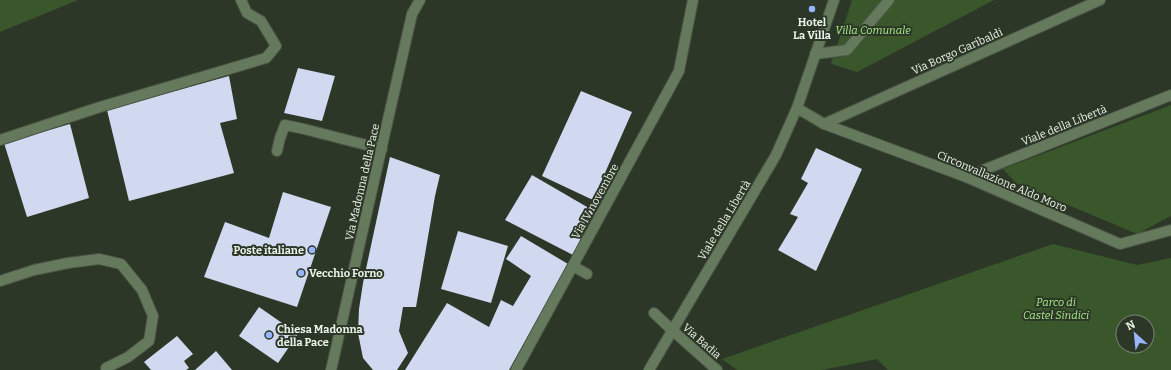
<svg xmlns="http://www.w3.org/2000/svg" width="1171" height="370" font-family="Bitter,serif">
<rect width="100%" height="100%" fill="#2c3727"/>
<!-- green -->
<g fill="#3a572c" fill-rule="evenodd">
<polygon points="0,0 78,0 0,32"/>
<polygon points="852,0 994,0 857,72 831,64"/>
<polygon points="1171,105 1171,216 1137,234 1016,183 1003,169"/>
<path d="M1053 244 1137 265 1171 258V370H888L877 359 822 370H737L722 359ZM1123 322H1147V346H1123Z"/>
</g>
<!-- building -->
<g fill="#d0d9ef">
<polygon points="298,68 335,76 322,121 284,113"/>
<polygon points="229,76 237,119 220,123 234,173 129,201 107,110"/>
<polygon points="581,91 632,112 593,200 542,176"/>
<polygon points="70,124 89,198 27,217 4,143"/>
<polygon points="816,148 862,169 816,271 778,250 798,217 790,214 808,183 801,179"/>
<polygon points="390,157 440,175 435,196 416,307 403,307 399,331 408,353 397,370 373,370 363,358 358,333 359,309 363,283"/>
<polygon points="532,175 594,211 573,255 505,220"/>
<polygon points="283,192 331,207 297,307 204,277 225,222 269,238"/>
<polygon points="458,231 508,246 491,303 441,289"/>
<polygon points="521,236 568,264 509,370 405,370 447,303 489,327 501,300 513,306 531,276 506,259"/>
<polygon points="259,307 298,334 278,363 239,336"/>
<polygon points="177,336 193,354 184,361 189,368 186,370 151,370 144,362"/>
<polygon points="216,351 232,370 195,370"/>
</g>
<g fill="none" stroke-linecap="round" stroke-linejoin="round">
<!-- lane casing -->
<g stroke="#4b5546" stroke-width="12">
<polyline id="lane" points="685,40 693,0"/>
</g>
<!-- street casing -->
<g stroke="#4b5546" stroke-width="12">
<g id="street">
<polyline points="815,54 847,50 889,0"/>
<polyline points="797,108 834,0"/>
<polyline points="824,124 1100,0"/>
<polyline points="0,140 100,107 266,58 276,46 261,21 247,13 241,0"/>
<polyline points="277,151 280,138 285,125 304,129 382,149"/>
<polyline points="966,177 1171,95"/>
<polyline points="573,266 587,274"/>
<polyline points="0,281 34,270 68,263 99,259 121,264 142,290 153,316 149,341 128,357 106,368"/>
<polyline points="654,313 672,330 717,370"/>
<polyline points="331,370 412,14 420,0"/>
<polyline points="516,370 679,71 685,40"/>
<polyline points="649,370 776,155 797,108 824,124 966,177 1120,244 1171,230"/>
</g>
</g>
<!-- lane -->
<use href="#lane" stroke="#657a5c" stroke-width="10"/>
<!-- street -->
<use href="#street" stroke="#657a5c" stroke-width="10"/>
</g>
<!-- markers -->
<g fill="#99b5fd" stroke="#2c3727" stroke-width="1.5">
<circle cx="812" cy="9" r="4"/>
<circle cx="312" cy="250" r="4"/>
<circle cx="301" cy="273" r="4"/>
<circle cx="269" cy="335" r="4"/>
</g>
<g text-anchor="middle" stroke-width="4" stroke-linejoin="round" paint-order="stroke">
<!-- poi labels -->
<g font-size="11" font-weight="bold" fill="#ebf2e8" stroke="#2c3727" text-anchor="start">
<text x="812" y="26" text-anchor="middle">Hotel<tspan x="812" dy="13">La Villa</tspan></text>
<text x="304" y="254" text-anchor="end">Poste italiane</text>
<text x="309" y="277">Vecchio Forno</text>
<text x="277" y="333">Chiesa Madonna<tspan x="277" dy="13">della Pace</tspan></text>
</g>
<!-- park labels -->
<g font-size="11" font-style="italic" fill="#a8eb89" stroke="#2c3727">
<text x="873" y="34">Villa Comunale</text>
<text x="1056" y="306">Parco di<tspan x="1056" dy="13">Castel Sindici</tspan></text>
</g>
<!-- street labels -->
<g font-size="11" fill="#ebf2e8" stroke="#2c3727">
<text transform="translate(957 51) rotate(-24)" y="4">Via Borgo Garibaldi</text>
<text transform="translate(1064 125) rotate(-22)" y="4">Viale della Libertà</text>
<text transform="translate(1002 181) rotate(23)" y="4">Circonvallazione Aldo Moro</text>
<text transform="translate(362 182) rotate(-77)" y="4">Via Madonna della Pace</text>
<text transform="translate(595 201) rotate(-61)" y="4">Via IV novembre</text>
<text transform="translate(724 220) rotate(-59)" y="4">Viale della Libertà</text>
<text transform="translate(702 341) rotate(41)" y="4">Via Badia</text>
</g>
</g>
<!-- north arrow -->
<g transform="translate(1135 334) rotate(333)"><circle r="19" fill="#2c3727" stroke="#788274"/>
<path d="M0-3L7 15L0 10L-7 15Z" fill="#99b5fd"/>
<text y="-6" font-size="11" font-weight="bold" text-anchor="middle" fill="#ebf2e8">N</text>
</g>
</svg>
